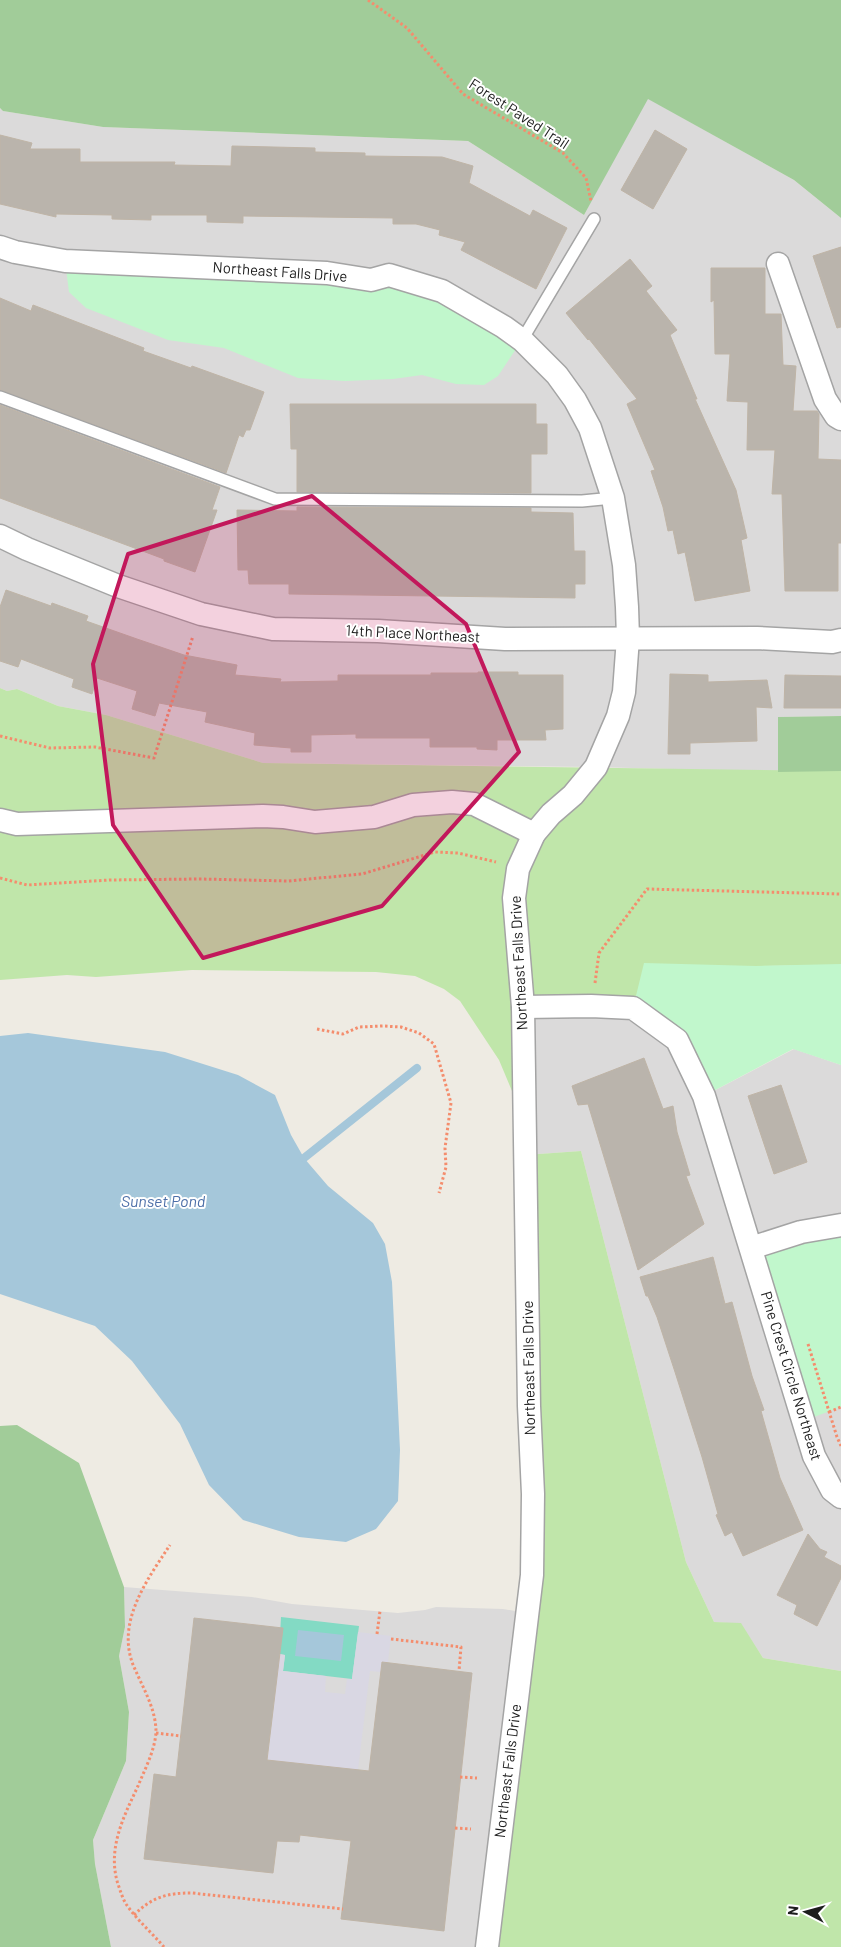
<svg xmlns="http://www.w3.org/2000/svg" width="841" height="1947" font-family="Barlow,sans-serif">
<rect width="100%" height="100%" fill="#eeebe3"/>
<!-- residential -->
<g fill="#dbdada">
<polygon points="647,98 794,180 841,218 841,716 778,717 778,772 596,767 263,763 106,715 58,706 17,689 7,691 0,688 0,108 3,111 103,127 468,141 584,215"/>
<polygon points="523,1007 633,1008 677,1040 704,1096 794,1049 841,1065 841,1671 763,1658 741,1624 714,1622 686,1562 581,1151 525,1155"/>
<polygon points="124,1587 252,1597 292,1604 398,1613 425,1610 436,1607 503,1609 527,1613 487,1947 111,1947 95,1864 93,1840 126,1761 129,1712 119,1656 125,1627"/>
</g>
<!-- grass -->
<g fill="#c0e6aa">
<polygon points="0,688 7,691 17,689 58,706 106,715 263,763 841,771 841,965 756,966 633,1008 523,1007 525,1122 499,1060 460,1001 444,989 415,976 376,972 192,970 96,977 67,975 0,980"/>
<polygon points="581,1151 686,1562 714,1622 741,1623 763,1658 841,1671 841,1947 487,1947 532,1575 525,1155"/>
</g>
<!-- forest -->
<g fill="#a1cc99">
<polygon points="0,0 841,0 841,218 794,180 648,99 584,215 468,141 103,127 3,111 0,108"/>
<polygon points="841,716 841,771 778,772 778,717"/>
<polygon points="17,1425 79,1463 124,1587 125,1627 119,1656 129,1712 126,1761 93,1840 95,1864 111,1947 0,1947 0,1426"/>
</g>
<!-- park -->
<g fill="#c1f7cc">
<polygon points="65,261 389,275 522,340 498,376 484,385 456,384 422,375 393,379 345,381 298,378 224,348 168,340 86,308 69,292"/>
<polygon points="644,963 756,966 841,964 841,1065 793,1049 704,1096 677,1040 633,1008"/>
<polygon points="841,1225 841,1407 803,1421 751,1248"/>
</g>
<!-- pitch -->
<polygon fill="#83dac4" points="281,1617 359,1626 352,1679 283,1671 285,1655 279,1654"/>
<!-- plaza -->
<polygon fill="#d9d7e3" points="358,1632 391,1636 388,1662 382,1662 381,1672 370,1671 357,1778 332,1767 296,1763 295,1770 267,1767 279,1654 285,1655 283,1671 326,1676 325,1692 345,1694 347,1679 352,1679"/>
<!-- water -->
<g fill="#a5c7da">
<polygon points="28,1033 165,1052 238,1075 275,1095 291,1135 304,1158 328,1186 373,1223 385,1244 392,1282 400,1450 398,1501 376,1529 346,1542 299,1537 243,1520 209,1485 180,1424 132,1361 95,1326 0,1294 0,1036"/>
<polygon points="298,1630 344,1635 341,1661 295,1656"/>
</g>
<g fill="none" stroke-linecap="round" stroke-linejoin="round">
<!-- stream -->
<polyline stroke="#a5c7da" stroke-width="8" points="304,1158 417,1068"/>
</g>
<!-- building -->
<g fill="#bab4ac" stroke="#bfb4a6">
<polygon points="655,130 687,149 653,209 621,190"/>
<polygon points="0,135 32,143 30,149 80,149 80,162 175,162 174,165 231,166 232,146 315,148 315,152 365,153 365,156 442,157 473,166 469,183 530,216 533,210 567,228 536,289 461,250 465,242 439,235 440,230 416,224 393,224 393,218 243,216 243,223 207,222 207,215 151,215 151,220 112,219 112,215 56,214 56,217 0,204"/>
<polygon points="841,247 841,327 837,328 813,256"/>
<polygon points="630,259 652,286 646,291 677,330 670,335 697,399 695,399 736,490 747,538 741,540 750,591 695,601 685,552 678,554 673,530 668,531 663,507 651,471 655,470 627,404 637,399 589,339 588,340 566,313"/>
<polygon points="711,268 765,268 765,314 781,314 783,365 796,366 793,411 817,411 819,414 818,459 841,460 841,543 838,543 838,591 785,591 782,494 772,494 775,450 747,450 748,402 727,401 730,354 715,354 714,300 711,302"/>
<polygon points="0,298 31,311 33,305 144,348 143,351 191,368 192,366 264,392 250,430 246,430 243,437 239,435 226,473 0,390"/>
<polygon points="290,404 536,404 536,424 547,424 547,454 531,454 531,493 297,492 297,449 291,449"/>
<polygon points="0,405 220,487 212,510 217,510 195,572 164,561 164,559 0,498"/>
<polygon points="297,507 531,508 531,512 573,513 574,551 585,551 585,584 575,584 575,598 289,594 289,584 249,584 248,570 238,570 237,510 297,511"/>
<polygon points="6,590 51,606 52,603 88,616 86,621 137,639 184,655 237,665 235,675 281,679 280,682 338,681 338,675 431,675 431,673 478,673 478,672 518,672 518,675 563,675 563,729 545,730 546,740 497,740 497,750 477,749 477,747 430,747 430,738 356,738 356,734 311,735 311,752 291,752 291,748 254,745 255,733 205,722 207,712 159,703 155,716 132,709 137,691 97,678 92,694 72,687 74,679 21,659 18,667 0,661 0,607"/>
<polygon points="670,674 708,675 708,682 767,680 772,708 756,707 757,741 690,743 690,754 668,754"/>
<polygon points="785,675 841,676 841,708 784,708"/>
<polygon points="644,1058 663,1109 673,1106 677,1132 690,1175 686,1176 704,1224 638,1270 588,1104 578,1105 572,1086"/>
<polygon points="781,1085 807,1162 774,1174 748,1096"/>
<polygon points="713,1257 725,1304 732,1302 752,1376 764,1410 761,1411 780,1478 803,1530 743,1556 732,1532 725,1536 716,1515 718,1514 702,1457 675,1372 657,1317 648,1296 646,1296 640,1277"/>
<polygon points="808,1534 820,1549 827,1552 824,1557 841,1566 841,1578 817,1626 794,1614 797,1605 777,1595"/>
<polygon points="194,1618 283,1628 267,1760 369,1771 382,1662 472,1673 444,1931 341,1919 351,1841 300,1835 299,1842 277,1841 273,1873 144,1859 154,1774 176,1777"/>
</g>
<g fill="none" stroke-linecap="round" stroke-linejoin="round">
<!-- service casing -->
<g stroke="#a4a4a4" stroke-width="14">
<g id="service">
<polyline points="522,340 594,219"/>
<polyline points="0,397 275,499 582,501 613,498"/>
</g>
</g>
<!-- minor casing -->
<g stroke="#a4a4a4" stroke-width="25">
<g id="minor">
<polyline points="0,247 15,252 65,261 327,273 371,280 389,275 442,291 504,327 522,340 557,375 575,400 590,428 613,498 624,565 627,607 628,638 624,692 618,716 596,767 573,795 551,814 534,834 518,869 514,898 523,1007 529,1406 533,1494 532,1575 487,1947"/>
<polyline points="778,264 825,399 836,416 841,419"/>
<polyline points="0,536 27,549 118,586 201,614 273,629 378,631 505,639 757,638 832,642 841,640"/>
<polyline points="0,820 17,824 263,816 283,817 315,822 374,817 413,805 452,802 474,804 534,834"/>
<polyline points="523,1007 591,1006 633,1008 677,1040 704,1096 814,1456 832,1490 841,1497"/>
<polyline points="751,1248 801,1232 841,1225"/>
</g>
</g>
<!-- path -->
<g stroke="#f48d6d" stroke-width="3" stroke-dasharray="2.5 2.5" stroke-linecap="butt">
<polyline points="368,0 407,28 463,94 563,153 586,178 591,201"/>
<polyline points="0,736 50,748 95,747 154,758 193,636"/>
<polyline points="0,878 27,885 110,880 200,879 288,881 362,874 435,852 458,853 496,862"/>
<polyline points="595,983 599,953 647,889 841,894"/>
<polyline points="317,1029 343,1034 359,1027 383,1026 401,1027 419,1033 434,1044 451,1103 445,1148 446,1167 439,1193"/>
<polyline points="808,1344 837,1437 841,1446"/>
<polyline points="829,1412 841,1407"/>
<polyline points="377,1634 380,1611"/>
<polyline points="391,1639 461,1647 459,1671"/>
<polyline points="156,1733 181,1736"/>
<polyline points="460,1777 477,1778"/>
<polyline points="455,1828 471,1829"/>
<path d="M134 1915C152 1897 167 1893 192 1893L343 1909"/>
<path d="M164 1947C152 1933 137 1920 126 1904 123 1899 121 1893 119 1887 106 1851 123 1818 138 1786 145 1769 155 1750 156 1732 156 1709 143 1688 134 1667 115 1623 147 1580 170 1545"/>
</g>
<!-- service -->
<use href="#service" stroke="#fff" stroke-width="11"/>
<!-- minor -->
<use href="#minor" stroke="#fff" stroke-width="22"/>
</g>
<!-- marked area -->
<path fill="#c2185b" fill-opacity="0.2" stroke="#c2185b" stroke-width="4" stroke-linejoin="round" d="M312 496 466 624 519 752 382 906 203 958 113 825 93 664 128 554Z"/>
<g text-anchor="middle" stroke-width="4" stroke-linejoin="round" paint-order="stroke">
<!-- street labels -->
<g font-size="15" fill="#1d1d1d" stroke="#fff">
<text transform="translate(519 114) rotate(33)" y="5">Forest Paved Trail</text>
<text transform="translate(280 272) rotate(4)" y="5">Northeast Falls Drive</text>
<text transform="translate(413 634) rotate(3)" y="5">14th Place Northeast</text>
<text transform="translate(519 963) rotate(-93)" y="5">Northeast Falls Drive</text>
<text transform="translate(529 1368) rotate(-91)" y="5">Northeast Falls Drive</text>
<text transform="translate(791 1376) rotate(73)" y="5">Pine Crest Circle Northeast</text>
<text transform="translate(508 1771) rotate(-83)" y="5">Northeast Falls Drive</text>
</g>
<!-- water labels -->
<g font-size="16" font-style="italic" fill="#4d6fa8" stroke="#fff">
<text x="163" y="1207">Sunset Pond</text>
</g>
</g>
<!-- north arrow -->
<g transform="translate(806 1912) rotate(276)" stroke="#ffffff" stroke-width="4" paint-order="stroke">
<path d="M0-4L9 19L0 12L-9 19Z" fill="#1d1d1d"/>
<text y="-8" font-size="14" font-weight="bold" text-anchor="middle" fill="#1d1d1d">N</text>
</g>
</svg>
